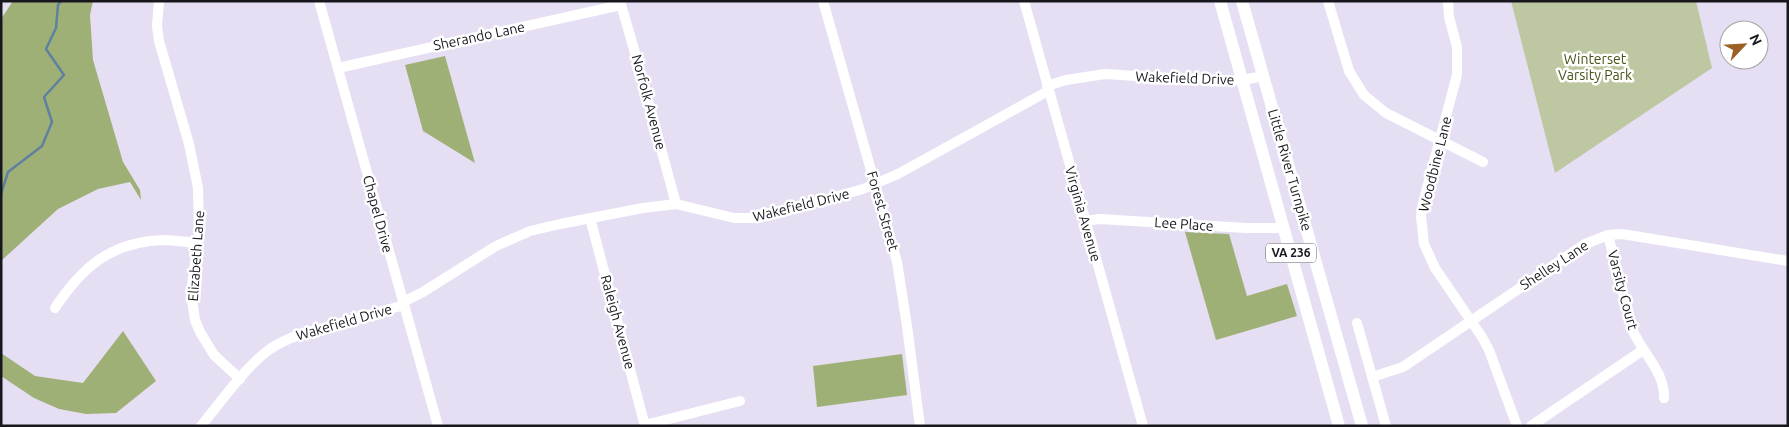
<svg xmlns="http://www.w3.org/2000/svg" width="1789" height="427" font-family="Ubuntu,sans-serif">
<rect width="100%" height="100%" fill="#e6dff4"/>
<!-- green -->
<polygon fill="#bdc8a2" points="1511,1 1696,1 1712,68 1555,173"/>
<!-- forest -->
<g fill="#9fb076">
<polygon points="13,1 93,1 90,15 93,60 123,162 140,190 141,200 130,182 98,189 58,209 1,261 1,19"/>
<polygon points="445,56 475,163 423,131 405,65"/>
<polygon points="1185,232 1229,234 1247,296 1287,284 1297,316 1216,340"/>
<polygon points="123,331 156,381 116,413 86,414 59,409 34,398 1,376 1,353 35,376 83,383"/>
<polygon points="902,354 907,395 817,407 813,366"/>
</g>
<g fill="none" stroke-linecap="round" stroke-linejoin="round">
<!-- stream -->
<polyline stroke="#6080a0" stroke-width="2.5" points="1,194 8,172 42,146 52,122 44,97 64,75 46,49 56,28 58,5 61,1"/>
<!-- minor -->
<g stroke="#fff" stroke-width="10">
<polyline points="159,1 157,26 159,41 189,144 198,188 199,234 191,293 195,320 200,332 214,355 240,379"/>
<polyline points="319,1 438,426"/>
<polyline points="620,1 636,56 676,204"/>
<polyline points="823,1 897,262 907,326 920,426"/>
<polyline points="1024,1 1143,426"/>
<polyline points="1328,1 1349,71 1364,95 1386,113 1483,162"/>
<polyline points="1448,1 1449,17 1457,47 1457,75 1423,203 1421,216 1424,244 1435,268 1482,337 1489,350 1517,426"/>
<polyline points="338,68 621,5"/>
<polyline points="1047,86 1066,80 1105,74 1215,81 1243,80 1263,76"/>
<polyline points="590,218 645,426"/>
<polyline points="1085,221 1100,219 1246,228 1283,228"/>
<path d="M1608 235 1633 331C1643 354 1665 372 1664 398"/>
<polyline points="403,302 423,292 496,246 530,231 560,224 643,208 676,204 734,218 759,218 863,189 898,174 1048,91"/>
<path d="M55 308C82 267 111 242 163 240 174 240 186 242 198 243"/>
<polyline points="1357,323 1386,426"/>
<polyline points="1372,377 1403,367 1585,244 1608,235 1622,234 1788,261"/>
<polyline points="645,425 740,401"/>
<path d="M201 426C221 402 245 367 270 349 279 343 288 339 298 335L404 305"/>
<polyline points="1531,426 1643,350"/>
</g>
<!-- major -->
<g stroke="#fff" stroke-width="12">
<polyline points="1220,1 1339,426"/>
<polyline points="1242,1 1362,426"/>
</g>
</g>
<g text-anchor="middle" stroke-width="5" stroke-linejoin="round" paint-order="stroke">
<!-- shield labels -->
<rect fill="#fff" stroke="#5e5d62" stroke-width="1" x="1266" y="243.5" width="50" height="19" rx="4"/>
<g font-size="12" font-weight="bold" fill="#19171e">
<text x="1291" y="257">VA 236</text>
</g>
<!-- street labels -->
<g font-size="14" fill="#19171e" stroke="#fff">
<text transform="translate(479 36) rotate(-12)" y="5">Sherando Lane</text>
<text transform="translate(1185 78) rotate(2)" y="5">Wakefield Drive</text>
<text transform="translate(649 102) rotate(75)" y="5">Norfolk Avenue</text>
<text transform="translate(1435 164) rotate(-76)" y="5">Woodbine Lane</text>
<text transform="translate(1290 170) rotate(74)" y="5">Little River Turnpike</text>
<text transform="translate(801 205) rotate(-14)" y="5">Wakefield Drive</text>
<text transform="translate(883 211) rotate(74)" y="5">Forest Street</text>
<text transform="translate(378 214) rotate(75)" y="5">Chapel Drive</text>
<text transform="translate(1083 214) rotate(74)" y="5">Virginia Avenue</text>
<text transform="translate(1184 224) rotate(4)" y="5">Lee Place</text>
<text transform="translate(196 256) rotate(-86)" y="5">Elizabeth Lane</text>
<text transform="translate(1554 265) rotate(-33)" y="5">Shelley Lane</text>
<text transform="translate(1623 290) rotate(75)" y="5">Varsity Court</text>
<text transform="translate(344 322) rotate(-16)" y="5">Wakefield Drive</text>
<text transform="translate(618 322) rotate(75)" y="5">Raleigh Avenue</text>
</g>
<!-- park labels -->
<g font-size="14" fill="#465415" stroke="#fff">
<text x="1595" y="64">Winterset<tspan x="1595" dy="16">Varsity Park</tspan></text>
</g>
</g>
<!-- border -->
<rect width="1789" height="427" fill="none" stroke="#19171e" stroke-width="5"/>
<!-- north arrow -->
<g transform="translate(1744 45) rotate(65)"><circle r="24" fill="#ffffff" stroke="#a3a2a5"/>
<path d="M0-4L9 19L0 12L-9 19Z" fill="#9d6024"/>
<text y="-8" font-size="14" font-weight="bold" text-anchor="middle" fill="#19171e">N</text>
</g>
</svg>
